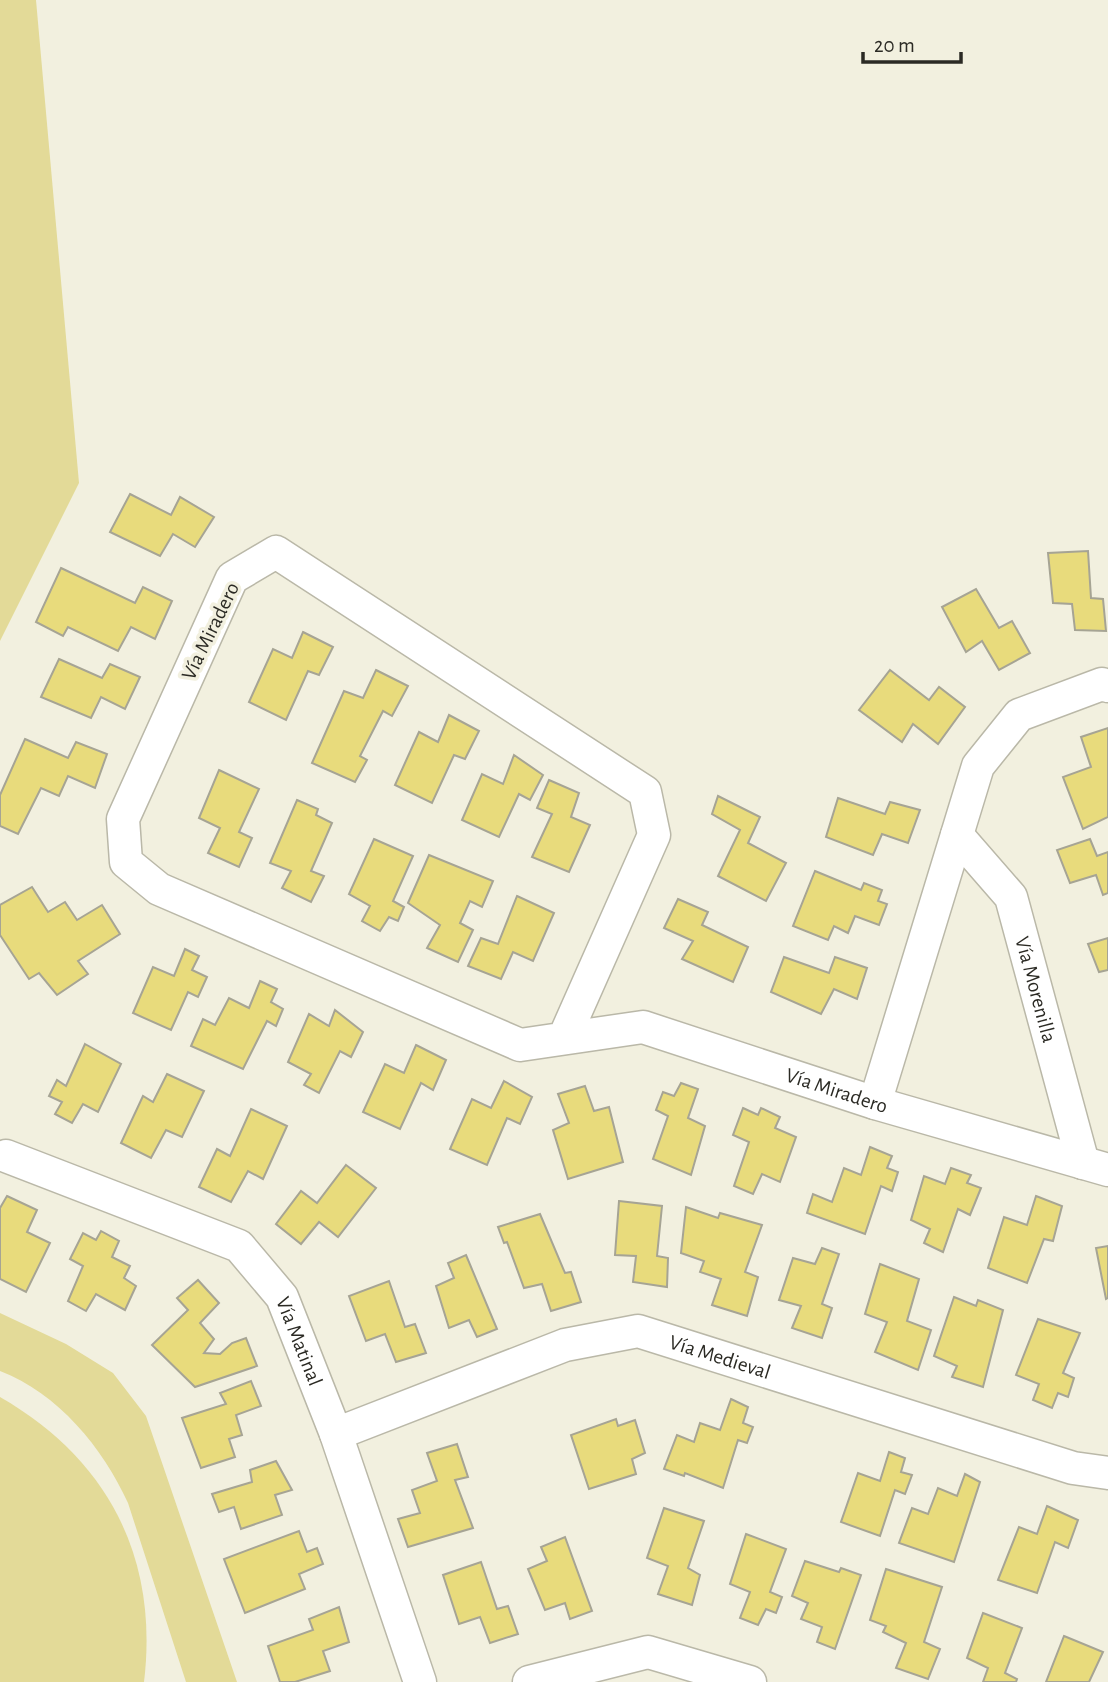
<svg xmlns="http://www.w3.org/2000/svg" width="1108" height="1682" font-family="'Alegreya Sans',sans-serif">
<rect width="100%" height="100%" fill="#f2f0df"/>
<!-- green -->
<g fill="#e3da98">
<polygon points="0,0 36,0 79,483 0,641"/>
<path d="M0 1313 66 1344 113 1373 146 1416 237 1682H186L128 1503C103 1448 58 1393 0 1371Z"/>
<path d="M0 1397C108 1459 159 1558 144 1682H0Z"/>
</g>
<!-- building -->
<g fill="#e8db7c" stroke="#a6a494" stroke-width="2">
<polygon points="130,494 171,515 180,497 214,517 195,547 173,534 160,556 110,532"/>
<polygon points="1088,551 1091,598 1103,599 1106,631 1075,630 1072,604 1053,603 1048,553"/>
<polygon points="61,568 135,603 143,587 172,601 155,639 131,627 118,651 68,627 63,636 36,622"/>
<polygon points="976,589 999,628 1012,621 1030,653 999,670 982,641 966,652 942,607"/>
<polygon points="303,632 333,647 319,675 308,671 286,720 249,702 273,649 292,658"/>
<polygon points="59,659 102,678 110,664 140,677 125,709 101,697 91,718 41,697"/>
<polygon points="376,670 408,686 392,716 383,711 360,756 367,760 355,782 312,763 344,691 363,698"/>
<polygon points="890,670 929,700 939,687 965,707 938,744 913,724 902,742 859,710"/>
<polygon points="449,715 479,731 465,759 454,755 432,803 395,785 419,732 438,742"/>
<polygon points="1108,728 1108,817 1083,829 1063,777 1091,767 1081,737"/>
<polygon points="25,739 68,758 76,742 107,754 95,788 68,776 59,796 41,788 18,834 0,826 0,795"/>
<polygon points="514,755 543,775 530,800 519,794 499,837 462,820 482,774 503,784"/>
<polygon points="219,770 259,789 239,832 252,838 239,867 208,853 220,828 199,818"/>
<polygon points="549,780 579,793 571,817 590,825 569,872 532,857 552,814 537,808"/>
<polygon points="718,796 760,817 748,843 786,863 766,901 718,876 740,830 712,814"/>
<polygon points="838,798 885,814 890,802 920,810 908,843 882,834 873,855 826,837"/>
<polygon points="297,800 318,809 316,815 332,823 311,871 324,876 311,902 282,888 291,871 270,863"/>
<polygon points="374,839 413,856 393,901 404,907 398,921 389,917 380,931 362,921 370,906 349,894"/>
<polygon points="1090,839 1097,856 1108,852 1108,893 1103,895 1096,875 1070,883 1057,850"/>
<polygon points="429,855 493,881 482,907 470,901 460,923 473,930 458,962 427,948 440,925 408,903"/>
<polygon points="815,871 861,890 864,883 882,890 878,901 887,904 879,925 855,916 848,933 834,926 828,940 793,926"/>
<polygon points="32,887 48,912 65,902 77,920 102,905 120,934 78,961 88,974 57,995 39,973 29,979 0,935 0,905"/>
<polygon points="517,896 554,913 533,961 513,952 501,979 468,966 481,938 498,944"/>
<polygon points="678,899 708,912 702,925 748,947 733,982 682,959 693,941 664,928"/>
<polygon points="1108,938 1108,970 1099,972 1088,944"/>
<polygon points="185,949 199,956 192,970 207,977 198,997 188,992 171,1030 133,1013 153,967 174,976"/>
<polygon points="784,957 829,973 835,957 867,968 857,999 834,989 821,1014 771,992"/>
<polygon points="260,981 277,989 271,1002 283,1009 276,1026 267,1021 243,1069 191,1046 203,1019 215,1025 229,998 249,1008"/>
<polygon points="335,1010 363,1032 351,1057 340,1051 319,1093 304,1085 311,1074 288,1062 309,1014 329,1026"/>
<polygon points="85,1044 121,1064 98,1112 83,1104 72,1123 55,1114 62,1102 49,1096 57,1080 66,1086"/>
<polygon points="416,1045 446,1060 433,1090 421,1083 400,1129 363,1112 385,1064 404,1073"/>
<polygon points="167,1074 204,1091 182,1137 166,1130 151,1158 121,1143 143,1096 153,1102"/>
<polygon points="504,1081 532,1097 520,1124 507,1118 487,1165 450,1149 472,1099 491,1108"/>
<polygon points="681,1083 698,1089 688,1118 705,1126 691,1175 653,1159 668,1116 656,1110 663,1092 674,1096"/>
<polygon points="585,1086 594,1111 609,1107 623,1162 568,1179 553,1130 569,1123 558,1094"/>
<polygon points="743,1108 758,1115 761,1108 780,1117 775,1128 796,1137 780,1182 762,1174 753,1194 734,1186 749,1142 733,1135"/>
<polygon points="251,1109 287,1126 263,1179 248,1171 231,1202 199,1187 217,1149 230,1156"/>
<polygon points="870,1147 892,1156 887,1168 898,1172 892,1191 881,1186 865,1234 807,1213 813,1194 832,1202 844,1168 861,1175"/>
<polygon points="346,1165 376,1188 338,1237 319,1222 301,1244 276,1224 301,1191 317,1203"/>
<polygon points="951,1168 971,1175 967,1183 981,1188 970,1215 958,1209 943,1252 924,1243 930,1229 911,1220 924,1176 945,1184"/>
<polygon points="7,1196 37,1210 27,1232 50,1243 26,1292 0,1279 0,1208"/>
<polygon points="1036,1196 1062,1206 1053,1241 1044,1239 1027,1283 988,1268 1004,1217 1027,1225"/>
<polygon points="619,1201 662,1206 657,1256 668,1258 667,1287 633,1282 636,1256 615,1255"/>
<polygon points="686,1207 718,1218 720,1213 762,1225 745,1272 758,1277 747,1316 712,1305 721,1279 700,1272 704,1261 681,1253"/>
<polygon points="540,1214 565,1273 571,1272 581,1302 551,1311 542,1284 524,1288 507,1242 504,1243 498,1227"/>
<polygon points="101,1231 119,1241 112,1257 130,1266 124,1278 136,1286 125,1310 96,1294 86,1311 68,1301 83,1266 70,1259 83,1233 96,1240"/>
<polygon points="1108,1246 1108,1298 1106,1299 1096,1248"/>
<polygon points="822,1248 839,1254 822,1304 832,1308 822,1338 792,1328 801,1306 779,1300 793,1258 815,1264"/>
<polygon points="466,1255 497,1329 477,1337 469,1320 449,1328 436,1286 454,1278 448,1263"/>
<polygon points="880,1264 919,1279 907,1321 931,1330 918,1370 875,1352 887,1322 865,1314"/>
<polygon points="198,1280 219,1303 200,1323 214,1339 204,1353 220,1354 232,1343 246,1338 257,1366 195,1387 152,1345 188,1310 177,1298"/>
<polygon points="389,1281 405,1327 415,1324 426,1353 396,1362 385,1334 366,1341 349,1296"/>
<polygon points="954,1297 976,1306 978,1300 1003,1310 983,1387 952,1377 957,1366 934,1356"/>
<polygon points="1038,1319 1080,1333 1063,1373 1074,1378 1068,1397 1058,1393 1052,1408 1033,1400 1039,1384 1016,1375"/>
<polygon points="251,1381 261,1406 236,1415 242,1435 229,1439 235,1457 201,1468 182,1418 226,1404 220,1393"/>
<polygon points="731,1399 748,1407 743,1423 753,1427 747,1443 738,1440 723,1488 685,1473 684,1476 664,1469 677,1435 694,1442 700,1423 720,1430"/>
<polygon points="616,1419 618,1426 635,1420 645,1453 632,1459 636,1474 589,1489 571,1435"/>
<polygon points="457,1444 468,1477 455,1480 473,1528 408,1547 398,1519 420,1513 412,1490 437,1481 427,1453"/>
<polygon points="889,1452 905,1458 901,1472 912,1475 905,1494 895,1490 880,1536 841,1522 858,1473 880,1481"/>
<polygon points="276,1461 292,1490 275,1495 282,1515 241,1529 234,1507 219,1512 212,1494 252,1482 250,1470"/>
<polygon points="965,1474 980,1482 954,1562 899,1543 912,1508 928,1514 938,1488 957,1496"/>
<polygon points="1047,1506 1078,1520 1068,1548 1055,1542 1037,1593 998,1580 1019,1527 1037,1534"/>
<polygon points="664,1508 704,1521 688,1568 700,1575 692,1605 658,1594 668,1566 647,1558"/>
<polygon points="299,1531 307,1552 317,1548 323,1564 299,1574 305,1589 245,1613 224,1559"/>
<polygon points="746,1534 786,1549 770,1592 782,1597 776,1613 766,1609 758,1625 740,1618 750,1592 730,1584"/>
<polygon points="565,1537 592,1611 570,1619 565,1603 545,1610 528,1569 547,1561 541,1547"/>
<polygon points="805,1561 839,1572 841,1568 861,1575 835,1649 817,1642 822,1627 801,1619 808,1603 792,1596"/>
<polygon points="481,1562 497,1609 508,1606 518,1634 490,1643 480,1617 459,1624 443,1575"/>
<polygon points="886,1569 942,1587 924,1642 940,1649 928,1679 896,1668 906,1643 883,1632 886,1626 870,1620"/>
<polygon points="339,1607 349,1642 323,1651 330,1671 295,1682 280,1682 268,1646 313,1630 309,1619"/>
<polygon points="983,1613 1022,1628 1005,1673 1017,1679 1016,1682 983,1682 988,1668 967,1658"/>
<polygon points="1064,1636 1103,1652 1089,1682 1046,1682"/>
</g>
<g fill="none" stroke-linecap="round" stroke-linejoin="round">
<!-- minor casing -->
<g stroke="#bab8a8" stroke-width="35">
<g id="minor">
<path id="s1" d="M957 835 1011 897 1083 1163"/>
<path id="s2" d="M564 1038 654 835 645 792 276 552 232 578 123 819 126 862 159 889 520 1045 643 1027 875 1103 1108 1170"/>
<polyline points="875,1103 978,766 1019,715 1102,684 1108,686"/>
<path id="s3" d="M6 1156 239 1246 282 1297 336 1434 420 1682"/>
<path id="s4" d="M336 1434 565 1345 638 1331 1073 1468 1108 1473"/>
<polyline points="529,1682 648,1652 750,1682"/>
</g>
</g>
<!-- minor -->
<use href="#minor" stroke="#fff" stroke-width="32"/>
</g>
<g text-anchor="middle" stroke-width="7" stroke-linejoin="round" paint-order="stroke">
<!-- street labels -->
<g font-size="21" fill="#2b2a24" stroke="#f2f0df">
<text transform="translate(210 631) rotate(-64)" y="7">Vía Miradero</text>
<text dy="7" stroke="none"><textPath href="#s1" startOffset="178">Vía Morenilla</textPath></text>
<text dy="7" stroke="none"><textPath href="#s2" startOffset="1829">Vía Miradero</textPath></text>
<text dy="7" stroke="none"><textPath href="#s3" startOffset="364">Vía Matinal</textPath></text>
<text dy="7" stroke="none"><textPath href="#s4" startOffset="406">Vía Medieval</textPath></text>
</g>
</g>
<!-- scale -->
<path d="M863 52v10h98v-10" fill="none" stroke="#2b2a24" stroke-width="3.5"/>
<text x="874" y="52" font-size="21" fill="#2b2a24" stroke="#f2f0df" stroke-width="5" paint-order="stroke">20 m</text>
</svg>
